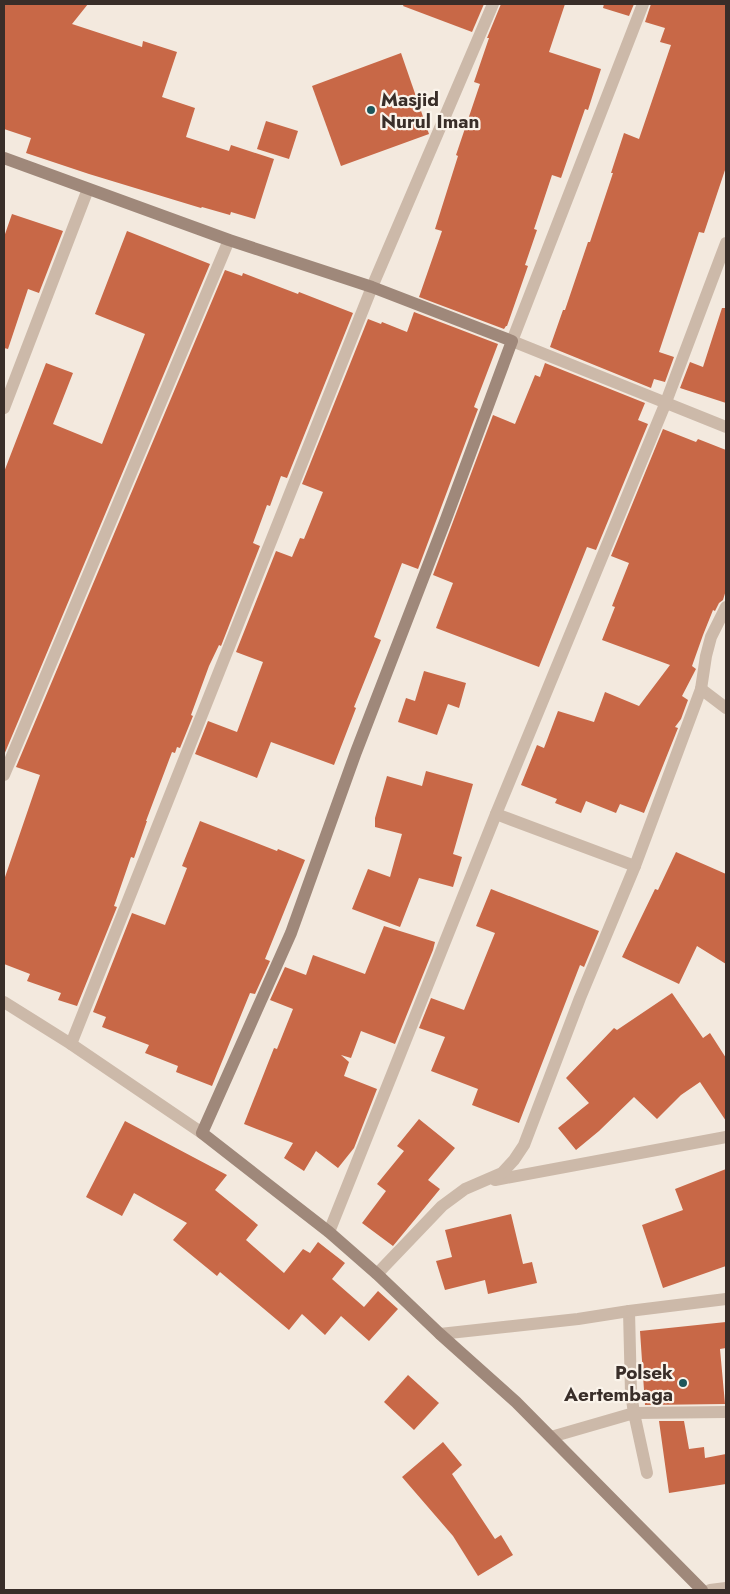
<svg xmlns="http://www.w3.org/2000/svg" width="730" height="1594" font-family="Jost,sans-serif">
<rect width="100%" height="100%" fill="#f3e9de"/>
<!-- building -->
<g fill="#c86847">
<polygon points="4,4 88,4 72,24 142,47 143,41 177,52 162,97 195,108 186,137 229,151 231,145 274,159 255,219 231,212 230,215 202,207 201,208 89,174 26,153 31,138 4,129"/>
<polygon points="404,4 484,4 472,32 403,6"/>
<polygon points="501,4 565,4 549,52 601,69 588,110 585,109 561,178 552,175 534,229 537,230 525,265 528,266 507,326 506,326 504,329 419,297 442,231 435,229 458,156 456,155 480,84 474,82 489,38 487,38"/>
<polygon points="604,4 634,4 629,16 603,8"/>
<polygon points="651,4 726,4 726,167 704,233 699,232 659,352 674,357 665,382 654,379 651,388 550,347 563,310 565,310 588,242 590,242 613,173 611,173 624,133 639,139 671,45 660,42 665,28 645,22"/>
<polygon points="401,53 429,134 341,166 312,86"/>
<polygon points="266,121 298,131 289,159 257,149"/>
<polygon points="12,214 63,231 39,293 28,289 8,349 4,348 4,237"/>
<polygon points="127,231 210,264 4,755 4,472 46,363 73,373 53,424 102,444 145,334 95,314"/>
<polygon points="225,270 242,276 243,273 298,294 299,292 353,313 287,478 281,476 270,506 267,505 253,543 260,546 221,646 219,645 209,666 191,715 193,716 180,748 177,747 175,753 172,752 146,821 147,821 134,858 131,857 114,906 117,907 77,1006 58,1000 61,993 27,981 30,974 4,964 4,880 40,775 16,767"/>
<polygon points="722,308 726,308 726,403 680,388 690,362 703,367"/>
<polygon points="414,312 498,344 474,407 478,409 418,569 402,563 374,637 381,640 354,707 356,708 334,765 271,742 257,778 195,754 208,721 237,732 263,662 236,652 276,551 292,557 300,538 304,539 323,492 302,484 368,319 381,324 382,322 407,332"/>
<polygon points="545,363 645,403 638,420 648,424 596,550 587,547 539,667 436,628 453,583 433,575 493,415 515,424 535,375 540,377"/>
<polygon points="663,429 696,442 698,439 726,450 726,590 723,600 719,603 715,611 713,610 703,635 692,666 696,669 682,696 688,700 681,719 675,727 678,728 644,813 620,804 616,813 586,801 581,813 555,803 557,799 521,785 537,745 544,748 558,711 594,722 605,692 639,706 670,665 602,640 615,607 612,606 629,563 611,556"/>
<polygon points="424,671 466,683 459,708 448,704 437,735 398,722 406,698 415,701"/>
<polygon points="426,771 473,784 453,854 462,857 453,887 419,878 400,927 352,909 368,869 390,877 402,834 375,827 375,818 387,776 422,786"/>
<polygon points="200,821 277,851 278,849 305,860 265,959 270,961 255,994 250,993 212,1086 176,1072 178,1066 145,1053 149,1045 102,1027 106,1017 93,1012 132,913 165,925 187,868 182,866"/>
<polygon points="676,852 726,874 726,964 697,946 679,984 622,957 655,889 658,890"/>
<polygon points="491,889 599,931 584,967 580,965 519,1123 472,1105 478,1089 431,1071 445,1037 419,1028 431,998 464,1010 495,933 476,926"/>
<polygon points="384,926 435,942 433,950 395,1044 361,1031 351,1058 341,1055 349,1062 344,1076 377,1089 354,1148 338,1168 316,1151 304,1171 284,1158 293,1143 244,1124 274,1048 277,1049 293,1009 270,1000 285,967 306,975 313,955 365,974"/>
<polygon points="672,993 703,1038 710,1033 726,1058 726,1121 700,1082 681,1095 657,1119 634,1097 599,1131 576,1150 558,1128 589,1103 566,1078 614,1028 617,1030"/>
<polygon points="419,1119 455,1148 428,1180 440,1189 393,1246 362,1223 386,1191 377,1184 404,1151 397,1146"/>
<polygon points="125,1121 227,1175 215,1190 258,1225 246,1240 284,1273 303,1249 310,1253 318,1242 345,1263 332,1279 364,1307 378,1291 398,1309 369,1341 341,1316 325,1335 302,1314 289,1330 220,1272 217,1276 173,1240 187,1223 134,1193 122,1216 86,1197"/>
<polygon points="726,1169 726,1266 663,1288 642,1225 683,1210 675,1189"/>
<polygon points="511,1214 523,1264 532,1262 537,1283 488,1294 485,1280 445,1290 436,1261 452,1257 445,1230"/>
<polygon points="726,1322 726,1348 720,1349 725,1404 645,1405 640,1331"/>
<polygon points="408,1375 439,1403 414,1430 384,1402"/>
<polygon points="659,1421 684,1421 689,1449 704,1447 705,1458 726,1454 726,1484 669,1493"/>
<polygon points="443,1442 462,1465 452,1474 495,1539 501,1535 513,1555 478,1576 453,1536 402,1477"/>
</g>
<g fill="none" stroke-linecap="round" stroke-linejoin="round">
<!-- street -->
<g stroke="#ccb9a9" stroke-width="12">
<polyline points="643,4 512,341 726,427"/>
<polyline points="4,408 88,189"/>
<polyline points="701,689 726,708"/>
<polyline points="4,775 229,240"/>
<polyline points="496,814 635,866"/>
<polyline points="4,1002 71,1044 202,1133"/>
<polyline points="71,1044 372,287 493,4"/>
<polyline points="495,1180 726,1137"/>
<polyline points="329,1232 496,814 666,402 726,243"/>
<polyline points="377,1274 442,1206 465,1189 502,1173 514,1160 524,1145 580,998 635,866 701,689 706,656 711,637 726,607"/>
<polyline points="629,1311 631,1393 634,1413 726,1412"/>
<polyline points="440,1334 578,1319 629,1311 726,1299"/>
<polyline points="551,1437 634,1413 647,1473"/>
<polyline points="710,1590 726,1588"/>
</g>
<!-- secondary -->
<polyline stroke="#9f887a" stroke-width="12" points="4,158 229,240 372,287 512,341 446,519 356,752 291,933 202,1133 329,1232 377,1274 440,1334 516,1402 702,1590"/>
</g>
<!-- markers -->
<g fill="#1e565b" stroke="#faf3ea" stroke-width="2">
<circle cx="371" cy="110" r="5"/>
<circle cx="683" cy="1383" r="5"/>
</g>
<g text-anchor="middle" stroke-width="4.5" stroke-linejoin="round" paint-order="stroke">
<!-- poi labels -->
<g font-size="19" font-weight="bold" fill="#392e29" stroke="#faf3ea" text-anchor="start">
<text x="381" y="106">Masjid<tspan x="381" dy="22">Nurul Iman</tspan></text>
<text x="673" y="1379" text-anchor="end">Polsek<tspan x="673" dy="22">Aertembaga</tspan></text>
</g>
</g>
<!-- border -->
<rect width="730" height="1594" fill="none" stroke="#392e29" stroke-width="10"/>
</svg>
